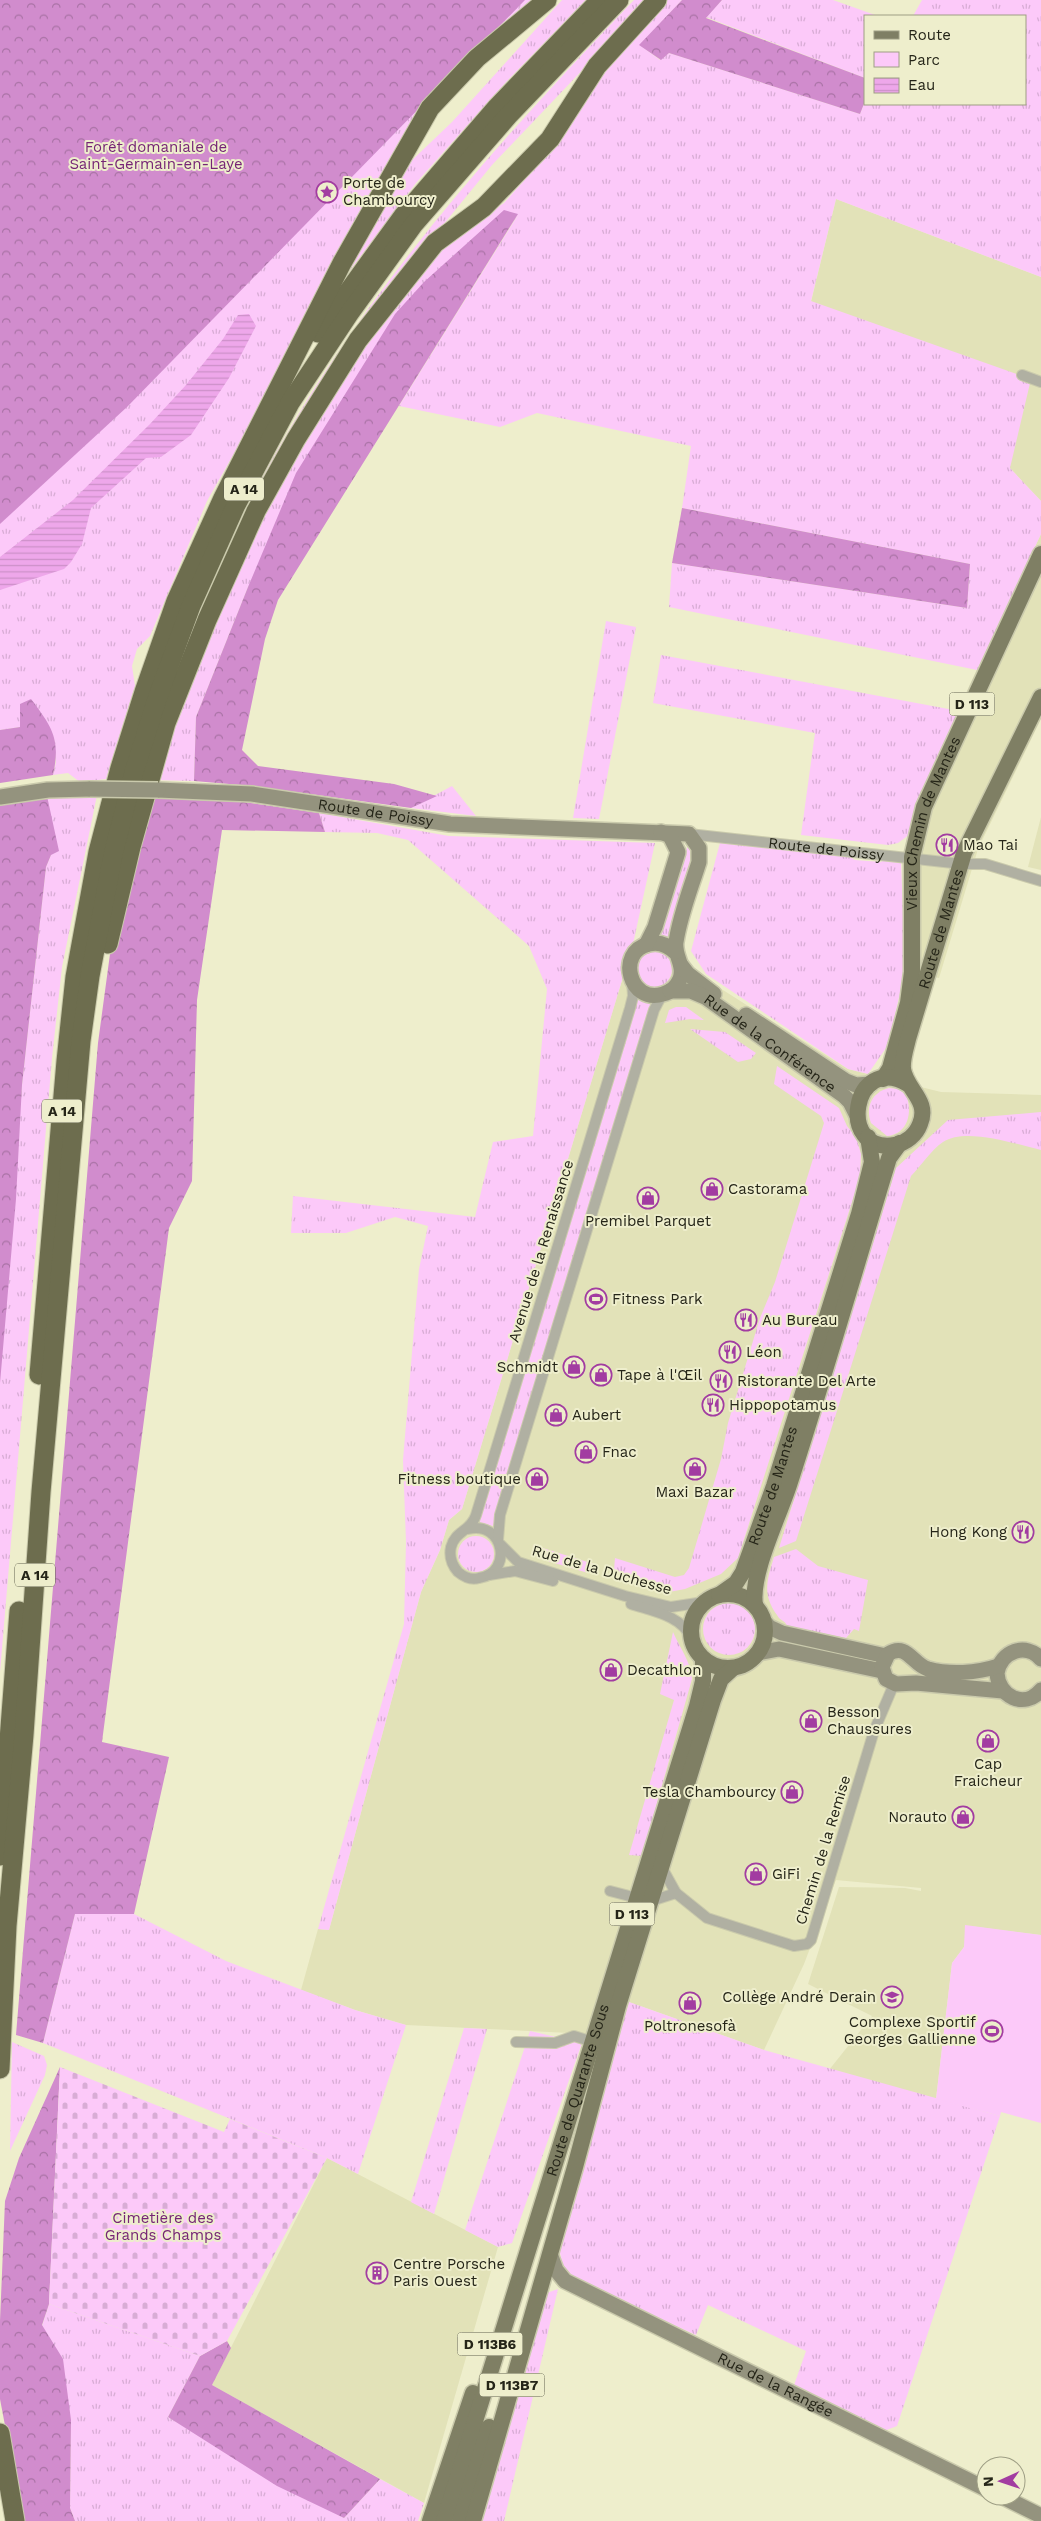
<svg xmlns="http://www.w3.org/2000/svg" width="1041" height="2521" font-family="'Work Sans',sans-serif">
<defs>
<pattern id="grass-tufts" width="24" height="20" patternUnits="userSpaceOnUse" patternTransform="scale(1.25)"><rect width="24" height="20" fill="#fcc9f9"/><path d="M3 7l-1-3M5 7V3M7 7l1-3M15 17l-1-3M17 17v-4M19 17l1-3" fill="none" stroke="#d8acd5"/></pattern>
<pattern id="forest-crowns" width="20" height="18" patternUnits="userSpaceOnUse" patternTransform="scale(1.25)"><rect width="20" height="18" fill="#d18ccd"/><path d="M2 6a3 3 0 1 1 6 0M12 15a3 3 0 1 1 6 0" fill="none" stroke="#a972a5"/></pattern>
<pattern id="cemetery-stones" width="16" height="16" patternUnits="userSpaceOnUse" patternTransform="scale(1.25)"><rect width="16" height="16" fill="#fcc9f9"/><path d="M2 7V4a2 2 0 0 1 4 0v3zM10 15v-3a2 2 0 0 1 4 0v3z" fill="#d8acd5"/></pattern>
<pattern id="water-rules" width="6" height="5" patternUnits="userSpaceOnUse" patternTransform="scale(1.25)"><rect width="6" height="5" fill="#eea7ea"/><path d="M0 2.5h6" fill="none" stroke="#cc90c8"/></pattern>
</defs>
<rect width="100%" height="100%" fill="#eec"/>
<!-- built -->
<g fill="#e2e2b8">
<polygon points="836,199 1041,277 1041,501 1010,468 811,302"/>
<polygon points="1041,534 1041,719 978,849 939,978 909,971 922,796 970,684"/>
<polygon points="1041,817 1041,870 1028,867"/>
<polygon points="633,944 685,966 848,1069 941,1092 1041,1095 1041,1935 969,1926 964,1947 952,1963 936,2099 829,2070 872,2016 808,1984 839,1887 905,1888 921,1891 921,1888 836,1880 804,1964 764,2050 629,2002 590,2034 406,2025 355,2010 301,1990 318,1929 329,1930 421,1592 440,1550 449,1520 462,1509"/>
<polygon points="327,2158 498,2247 424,2503 212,2385"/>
</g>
<!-- grass -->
<g fill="url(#grass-tufts)">
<polygon points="505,0 548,0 448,77 207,501 150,636 137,649 132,666 135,686 106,779 80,782 68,773 53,775 56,762 54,739 20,705 20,727 0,730 0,499"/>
<polygon points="562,0 586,0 507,81 416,183 332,294 408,164 452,122"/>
<path d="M634 0H649L492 165 385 296 181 663C206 603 229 542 259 484 355 301 492 148 634 0Z"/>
<polygon points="665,0 682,0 640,45 660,60 669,53 860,114 865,101 865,104 1025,104 1025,16 913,16 922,0 1041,0 1041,277 836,199 811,301 1031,379 1010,468 1041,501 1041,534 977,670 669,607 672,563 967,608 970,564 682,508 691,446 537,413 500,427 399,406 518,215 248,587 196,717 194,781 154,780 236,568 335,386 442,244 504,203 560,140 596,77"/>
<polygon points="722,0 833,0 878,16 865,16 865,78 706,17"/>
<polygon points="606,621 636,627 599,819 573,818"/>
<polygon points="661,655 959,711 922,796 910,834 898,843 888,845 801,835 815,733 653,703"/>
<polygon points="452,786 476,816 411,808"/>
<polygon points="97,795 62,967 52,1058 0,1672 0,1353 22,1085 46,867 51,855 47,796"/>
<polygon points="319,813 449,836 655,843 633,944 462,1509 449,1520 440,1550 421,1592 329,1930 318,1929 404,1624 406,1542 403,1460 419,1269 428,1226 395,1217 346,1233 291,1233 293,1196 475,1217 493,1142 533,1136 547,989 529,946 408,840 377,833 325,832"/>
<polygon points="720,843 845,854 855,860 881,862 886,857 901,861 905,971 888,1045 868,1074 848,1069 706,974 691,951"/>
<polygon points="689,845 695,861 672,942 657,937 682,856"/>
<circle cx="654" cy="969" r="18"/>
<polygon points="639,992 653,996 493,1526 479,1522"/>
<polygon points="676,1007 686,1007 704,1020 690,1019 665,1023 669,1010"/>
<polygon points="690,1029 725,1032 756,1053 751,1059 738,1062"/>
<polygon points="777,1066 839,1108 847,1126 856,1137 861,1154 860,1177 738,1558 721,1574 685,1589 669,1592 614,1570 615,1558 675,1577 684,1575 689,1568 721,1459 728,1423 760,1318 775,1282 824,1123 821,1116 774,1084"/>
<path d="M889 1088 898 1089 906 1095C913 1112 908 1134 887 1136L871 1123C865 1107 872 1092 889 1088Z"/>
<path d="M1041 1112V1150C1015 1144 966 1127 943 1142 931 1150 921 1166 911 1176L796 1541 779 1548 896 1168 948 1120Z"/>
<circle cx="476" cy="1554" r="18"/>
<polygon points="533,1545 594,1564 588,1573 538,1558"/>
<path d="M796 1549 818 1566 868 1580 859 1631 854 1629 846 1638 787 1626C785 1620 780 1621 777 1615 762 1594 767 1580 774 1557Z"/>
<circle cx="729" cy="1629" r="26"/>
<path d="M673 1632C680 1648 691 1662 692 1679L642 1856 629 1855 674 1700 660 1694Z"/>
<polygon points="75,1914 134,1914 226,1961 355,2010 406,2025 358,2174 327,2158 43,2043"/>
<polygon points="629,2002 764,2050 1000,2116 897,2426 884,2431 793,2388 806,2351 708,2305 696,2335 594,2289 564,2271 559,2248"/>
<polygon points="464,2028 487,2029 434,2214 411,2202"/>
<polygon points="530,2031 582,2043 512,2243 498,2247 465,2230"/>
<polygon points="12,2042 44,2056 47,2065 45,2075 10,2151"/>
<polygon points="558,2289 504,2521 475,2521 541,2295"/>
<polygon points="49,2304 200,2356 168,2417 344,2518 380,2479 424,2503 418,2521 75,2521 70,2508 71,2420 42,2326"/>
</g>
<!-- forest -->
<g fill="url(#forest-crowns)">
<polygon points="0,0 525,0 127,407 0,524"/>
<polygon points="682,0 722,0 706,18 865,78 865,101 860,114 669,53 661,60 639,45"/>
<polygon points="504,210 518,214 278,600 265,639 242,750 258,766 394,784 437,796 411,808 253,786 194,781 196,717 248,587 296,473 395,314 424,282"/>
<polygon points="682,508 970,564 967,608 672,563"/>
<path d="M31 699C52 727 61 739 53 775L0 783V730L20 727V704Z"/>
<polygon points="47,796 59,851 51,855 46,867 22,1085 16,1199 0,1383 0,804"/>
<polygon points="150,798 244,802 319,813 325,832 222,830 197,1000 192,1181 169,1228 102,1742 169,1757 134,1914 75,1914 43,2043 16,2035 98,1043 110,954"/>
<polygon points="60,2067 49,2304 42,2325 63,2359 71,2420 70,2508 75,2521 23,2521 0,2399 0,2321 5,2201 19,2158"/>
<polygon points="227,2341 231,2348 212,2385 380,2479 344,2518 277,2486 168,2417 200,2356"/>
</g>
<!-- cemetery -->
<polygon fill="url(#cemetery-stones)" points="60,2067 224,2132 230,2119 327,2158 227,2341 200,2356 49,2304"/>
<!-- park -->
<polygon fill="#fcc9f9" points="965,1925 1041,1935 1041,2123 1001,2112 1000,2116 936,2099 952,1963 964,1947"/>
<!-- water -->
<polygon fill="url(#water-rules)" points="249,314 256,326 229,378 191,435 161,457 146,458 91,508 82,544 71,562 64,569 0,590 0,557 73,500 150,424 186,385 223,339 238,315"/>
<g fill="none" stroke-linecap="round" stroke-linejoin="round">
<!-- street casing -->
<g stroke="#cacaac" stroke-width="12">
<g id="street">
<polyline points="1022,375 1041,382"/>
<path id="s1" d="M689 834 962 864H985L1041 881"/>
<path d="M468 1529C504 1520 514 1573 479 1578 472 1580 464 1577 458 1572 452 1565 449 1556 451 1547 455 1531 471 1531 476 1515L630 1008 633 996 632 981"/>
<polyline points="498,1540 500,1515 654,1010 662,995"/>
<polyline points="500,1544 518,1562 625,1596 671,1607 704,1602"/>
<polyline points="489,1575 515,1571 553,1581"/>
<path d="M631 1604C652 1611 683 1616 691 1638"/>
<polyline points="661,1866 676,1893 707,1918 794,1946 807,1944 811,1940 874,1731 894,1684"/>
<polyline points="610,1891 637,1898"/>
<polyline points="651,1901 676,1893"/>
<polyline points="516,2042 555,2043 574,2036 593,2042"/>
</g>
</g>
<!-- secondary casing -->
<g stroke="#cacaac" stroke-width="18">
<g id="secondary">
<path id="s2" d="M158 790 252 794 450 824 689 834 699 848V862C691 888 680 915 676 942 674 956 685 965 680 979 677 986 671 992 663 994 630 1005 615 952 649 944 660 941 669 946 676 953"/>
<polyline points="0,797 48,790 90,789"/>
<polyline points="646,945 655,927 678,852 670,836 661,832"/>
<polyline points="681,965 688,974 714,994"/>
<path id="s3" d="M670 991H691L705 997 844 1096 850 1102 857 1116"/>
<polyline points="746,1015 846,1081 856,1085 871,1084"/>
<polyline points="763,1620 769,1627 782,1633 886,1656"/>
<polyline points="758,1653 779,1649 882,1671"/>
<path d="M1041 1659C1026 1642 1001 1651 997 1673 998 1696 1024 1710 1041 1690"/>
<path d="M998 1666C977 1673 950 1675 928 1669 912 1664 907 1642 888 1654L882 1667 886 1679 896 1684 916 1683 1003 1691"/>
<path id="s4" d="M550 2254 556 2270 565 2281 986 2489"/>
<polyline points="1001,2496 1041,2516"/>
</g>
</g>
<!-- primary casing -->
<g stroke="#cacaac" stroke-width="19">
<g id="primary">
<path id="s5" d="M883 1079 890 1068 908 1003 912 972V857L924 807 1041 554"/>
<path id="s6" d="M908 1084C852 1051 836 1155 895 1145 906 1143 916 1135 920 1124 930 1100 906 1090 903 1069 902 1059 906 1048 908 1039L964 853 1041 697"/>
<circle cx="728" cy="1631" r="37"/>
<path id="s7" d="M719 1595 736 1583 743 1572 774 1486 859 1214 872 1162 868 1137"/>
<path d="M755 1605C750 1573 780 1515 790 1482 825 1374 856 1266 889 1158L900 1143"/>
<polyline points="430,2521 473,2393"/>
<path id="s8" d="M444 2521 697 1706 703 1681V1659"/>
<polyline points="460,2521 489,2427"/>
<polyline points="473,2521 575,2167 618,2006 713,1700 721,1679 733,1668"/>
</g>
</g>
<!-- highway casing -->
<g stroke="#cacaac" stroke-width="21">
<g id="highway">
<polyline points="318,333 403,216 497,107 600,0"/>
<polyline points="108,944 131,847 166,723 207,620 256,511 296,439 358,340 435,243 484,207 550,139 597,66 657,0"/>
<polyline points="39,1375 66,1061 75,977 98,852 120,768 144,692 176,601 223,498 342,263 430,108 477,58 547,0"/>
<polyline points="0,1856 19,1611"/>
<polyline points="0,2069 7,1926 24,1735 41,1492 81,1041 90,976 113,855 134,772 158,696 191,606 236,505 290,403 349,314 414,224 508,116 619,0"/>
<polyline points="0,2433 15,2521"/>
</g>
</g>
<!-- street -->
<use href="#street" stroke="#b0b0a2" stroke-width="10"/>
<!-- secondary -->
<use href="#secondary" stroke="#94937e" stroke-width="15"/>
<!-- primary -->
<use href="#primary" stroke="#7f7f64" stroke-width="16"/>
<!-- highway -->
<use href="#highway" stroke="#6d6d4e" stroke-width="19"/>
<!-- secondary-bridge casing -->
<g stroke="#cacaac" stroke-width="18" stroke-linecap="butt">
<polyline id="secondary-bridge" points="90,789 158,790"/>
</g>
<!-- secondary-bridge -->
<use href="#secondary-bridge" stroke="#94937e" stroke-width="15"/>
</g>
<!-- icons -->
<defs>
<g id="sight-ring" transform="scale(1.125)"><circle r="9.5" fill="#eec" stroke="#a23ca1" stroke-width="1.5"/><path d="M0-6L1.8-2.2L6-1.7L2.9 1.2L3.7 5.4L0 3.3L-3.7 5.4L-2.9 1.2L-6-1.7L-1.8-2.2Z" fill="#a23ca1"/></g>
<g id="restaurant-ring" transform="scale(1.125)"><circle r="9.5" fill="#eec" stroke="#a23ca1" stroke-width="1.5"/><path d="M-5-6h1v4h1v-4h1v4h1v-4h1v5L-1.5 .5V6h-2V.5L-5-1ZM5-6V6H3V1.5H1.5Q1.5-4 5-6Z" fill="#a23ca1"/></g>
<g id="shop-ring" transform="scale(1.125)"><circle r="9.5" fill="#eec" stroke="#a23ca1" stroke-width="1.5"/><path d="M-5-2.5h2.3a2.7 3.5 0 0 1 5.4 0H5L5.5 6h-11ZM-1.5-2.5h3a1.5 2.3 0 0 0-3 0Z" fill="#a23ca1"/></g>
<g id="stadium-ring" transform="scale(1.125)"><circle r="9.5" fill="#eec" stroke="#a23ca1" stroke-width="1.5"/><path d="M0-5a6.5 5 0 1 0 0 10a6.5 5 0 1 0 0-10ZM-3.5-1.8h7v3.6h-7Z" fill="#a23ca1"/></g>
<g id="school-ring" transform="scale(1.125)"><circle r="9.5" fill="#eec" stroke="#a23ca1" stroke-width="1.5"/><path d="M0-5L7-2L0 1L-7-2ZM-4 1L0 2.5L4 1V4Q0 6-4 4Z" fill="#a23ca1"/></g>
<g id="building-ring" transform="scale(1.125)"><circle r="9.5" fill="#eec" stroke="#a23ca1" stroke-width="1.5"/><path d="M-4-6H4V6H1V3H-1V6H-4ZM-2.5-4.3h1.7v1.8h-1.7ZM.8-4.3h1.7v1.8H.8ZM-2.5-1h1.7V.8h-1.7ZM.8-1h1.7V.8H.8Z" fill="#a23ca1"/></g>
</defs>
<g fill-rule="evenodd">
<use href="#sight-ring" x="327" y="192"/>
<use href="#restaurant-ring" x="947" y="845"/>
<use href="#shop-ring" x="712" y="1189"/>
<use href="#shop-ring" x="648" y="1198"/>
<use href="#stadium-ring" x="596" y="1299"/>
<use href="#restaurant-ring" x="746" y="1320"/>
<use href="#restaurant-ring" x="730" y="1352"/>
<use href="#shop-ring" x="574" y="1367"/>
<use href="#shop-ring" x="601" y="1375"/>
<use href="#restaurant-ring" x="721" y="1381"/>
<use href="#restaurant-ring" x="713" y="1405"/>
<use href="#shop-ring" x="556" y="1415"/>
<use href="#shop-ring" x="586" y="1452"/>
<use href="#shop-ring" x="695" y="1469"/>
<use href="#shop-ring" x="537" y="1479"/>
<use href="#restaurant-ring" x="1023" y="1532"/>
<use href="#shop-ring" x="611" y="1670"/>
<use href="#shop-ring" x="811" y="1721"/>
<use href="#shop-ring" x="988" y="1741"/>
<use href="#shop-ring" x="792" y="1792"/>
<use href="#shop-ring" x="963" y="1817"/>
<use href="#shop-ring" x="756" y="1874"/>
<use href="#school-ring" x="892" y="1997"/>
<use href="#shop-ring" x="690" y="2003"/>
<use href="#stadium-ring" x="992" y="2031"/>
<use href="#building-ring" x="377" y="2273"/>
</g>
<g text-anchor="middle" stroke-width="4" stroke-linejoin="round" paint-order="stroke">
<!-- shield labels -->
<g fill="#eec" stroke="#61614e" stroke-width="1">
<rect x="224" y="477.5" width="40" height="23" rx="4"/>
<rect x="949.5" y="692.5" width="45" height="23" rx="4"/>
<rect x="42" y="1099.5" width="40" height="23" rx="4"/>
<rect x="15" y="1563.5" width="40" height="23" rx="4"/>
<rect x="609.5" y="1902.5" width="45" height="23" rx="4"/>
<rect x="457.5" y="2332.5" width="65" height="23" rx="4"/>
<rect x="479.5" y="2373.5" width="65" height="23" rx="4"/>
</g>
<g font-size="14" font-weight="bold" fill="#252518">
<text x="244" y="494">A 14</text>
<text x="972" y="709">D 113</text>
<text x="62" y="1116">A 14</text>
<text x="35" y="1580">A 14</text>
<text x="632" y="1919">D 113</text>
<text x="490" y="2349">D 113B6</text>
<text x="512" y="2390">D 113B7</text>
</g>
<!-- park labels -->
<g font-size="15" fill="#762575" stroke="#eec">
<text x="156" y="152">Forêt domaniale de<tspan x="156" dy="17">Saint-Germain-en-Laye</tspan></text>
<text x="163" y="2223">Cimetière des<tspan x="163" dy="17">Grands Champs</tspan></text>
</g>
<!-- poi labels -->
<g font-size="15" fill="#252518" stroke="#eec" text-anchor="start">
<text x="343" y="188">Porte de<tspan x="343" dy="17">Chambourcy</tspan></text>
<text x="963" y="850">Mao Tai</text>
<text x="728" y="1194">Castorama</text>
<text x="648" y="1226" text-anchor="middle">Premibel Parquet</text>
<text x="612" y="1304">Fitness Park</text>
<text x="762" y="1325">Au Bureau</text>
<text x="746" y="1357">Léon</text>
<text x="558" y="1372" text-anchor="end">Schmidt</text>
<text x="617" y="1380">Tape à l'Œil</text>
<text x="737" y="1386">Ristorante Del Arte</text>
<text x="729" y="1410">Hippopotamus</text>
<text x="572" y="1420">Aubert</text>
<text x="602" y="1457">Fnac</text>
<text x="521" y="1484" text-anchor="end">Fitness boutique</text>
<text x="695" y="1497" text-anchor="middle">Maxi Bazar</text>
<text x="1007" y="1537" text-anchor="end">Hong Kong</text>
<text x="627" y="1675">Decathlon</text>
<text x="827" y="1717">Besson<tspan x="827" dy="17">Chaussures</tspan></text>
<text x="988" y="1769" text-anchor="middle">Cap<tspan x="988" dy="17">Fraicheur</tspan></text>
<text x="776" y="1797" text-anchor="end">Tesla Chambourcy</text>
<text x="947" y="1822" text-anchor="end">Norauto</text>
<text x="772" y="1879">GiFi</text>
<text x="876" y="2002" text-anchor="end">Collège André Derain</text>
<text x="976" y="2027" text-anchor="end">Complexe Sportif<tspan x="976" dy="17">Georges Gallienne</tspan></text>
<text x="690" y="2031" text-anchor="middle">Poltronesofà</text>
<text x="393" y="2269">Centre Porsche<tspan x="393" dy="17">Paris Ouest</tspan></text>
</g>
<!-- street labels -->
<g font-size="15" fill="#252518" stroke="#eec">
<text dy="5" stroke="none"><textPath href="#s2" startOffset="219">Route de Poissy</textPath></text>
<text dy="5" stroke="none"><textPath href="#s5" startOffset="264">Vieux Chemin de Mantes</textPath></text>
<text dy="5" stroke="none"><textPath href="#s1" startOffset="138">Route de Poissy</textPath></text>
<text dy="5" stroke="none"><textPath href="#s6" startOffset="370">Route de Mantes</textPath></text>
<text dy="5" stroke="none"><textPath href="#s3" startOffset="116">Rue de la Conférence</textPath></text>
<text transform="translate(541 1251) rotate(-73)" y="5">Avenue de la Renaissance</text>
<text dy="5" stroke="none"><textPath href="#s7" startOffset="125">Route de Mantes</textPath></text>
<text transform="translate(602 1570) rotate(16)" y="5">Rue de la Duchesse</text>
<text transform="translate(823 1850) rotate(-73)" y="5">Chemin de la Remise</text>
<text dy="5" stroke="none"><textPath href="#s8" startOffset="451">Route de Quarante Sous</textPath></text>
<text dy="5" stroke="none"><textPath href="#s4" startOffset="266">Rue de la Rangée</textPath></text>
</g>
</g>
<!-- legend -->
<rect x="864" y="15" width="162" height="90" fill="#eeeecc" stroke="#9e9e84"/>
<rect x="874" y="31" width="25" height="8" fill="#7f7f64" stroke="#9e9e84"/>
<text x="908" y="40" font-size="15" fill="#252518">Route</text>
<rect x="874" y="52" width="25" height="15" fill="#fcc9f9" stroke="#9e9e84"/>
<text x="908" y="65" font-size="15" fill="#252518">Parc</text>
<rect x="874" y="78" width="25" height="15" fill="url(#water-rules)" stroke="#9e9e84"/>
<text x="908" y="90" font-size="15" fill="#252518">Eau</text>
<!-- north arrow -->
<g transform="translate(1001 2481) rotate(267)"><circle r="24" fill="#eeeecc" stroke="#9e9e84"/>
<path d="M0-4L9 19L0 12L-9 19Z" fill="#a23ca1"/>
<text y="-8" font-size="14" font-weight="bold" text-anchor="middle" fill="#252518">N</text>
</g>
</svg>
